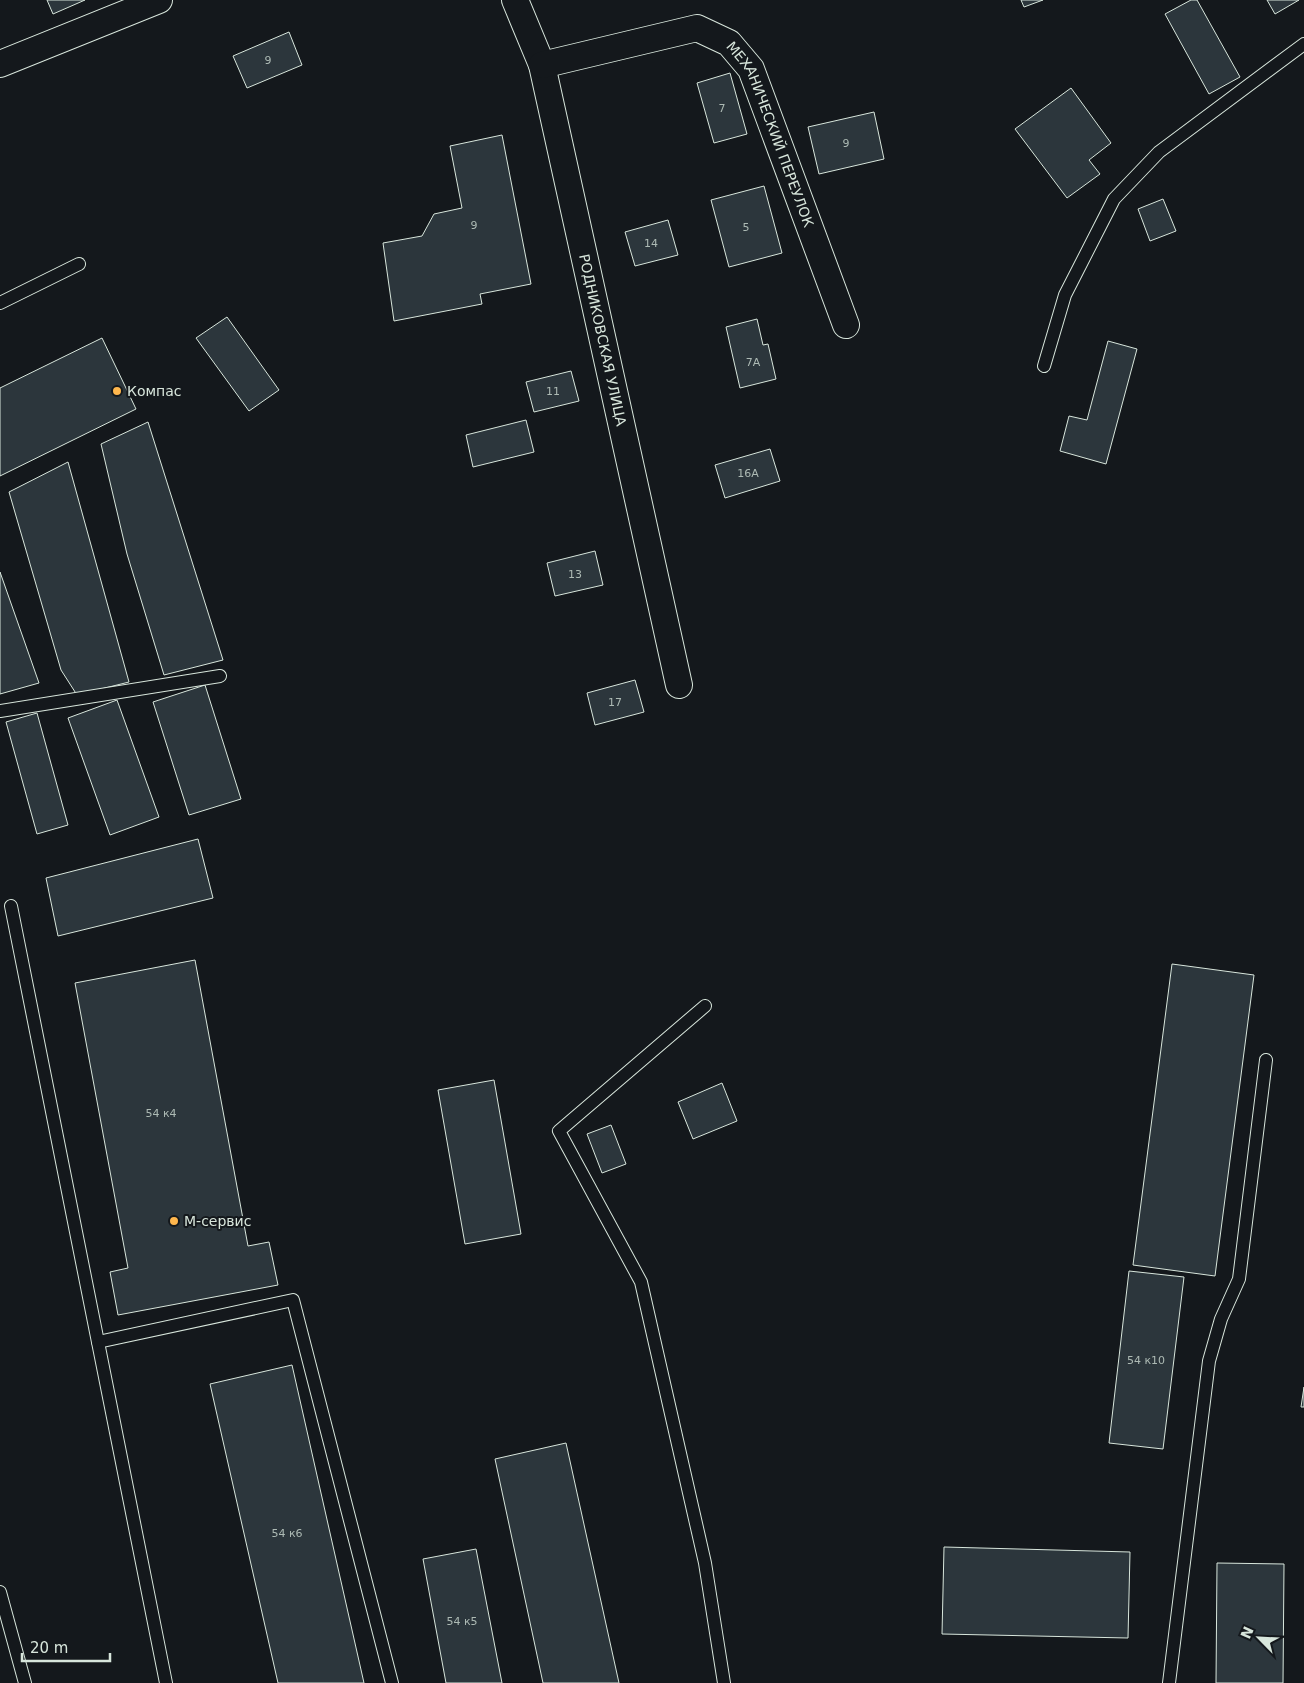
<svg xmlns="http://www.w3.org/2000/svg" width="1304" height="1683" font-family="'DejaVu Sans',sans-serif">
<rect width="100%" height="100%" fill="#14181c"/>
<!-- building -->
<g fill="#2c363c" stroke="#d8e6dc">
<polygon points="47,0 85,0 53,14"/>
<polygon points="1021,0 1043,0 1024,7"/>
<polygon points="1191,0 1197,0 1240,77 1209,94 1165,14"/>
<polygon points="1267,0 1299,0 1275,14"/>
<polygon points="289,32 302,65 247,88 233,56"/>
<polygon points="730,73 747,134 714,143 697,83"/>
<polygon points="1071,88 1111,143 1089,160 1100,174 1067,198 1015,129"/>
<polygon points="874,112 884,159 819,174 808,127"/>
<polygon points="502,135 531,284 480,294 482,304 394,321 383,243 422,236 434,214 462,208 450,146"/>
<polygon points="764,186 782,253 729,267 711,200"/>
<polygon points="1163,199 1176,231 1150,241 1138,209"/>
<polygon points="668,220 678,255 635,266 625,232"/>
<polygon points="227,317 279,390 249,411 196,338"/>
<polygon points="757,319 763,345 768,344 776,379 740,388 726,327"/>
<polygon points="102,338 136,409 0,476 0,388"/>
<polygon points="1108,341 1137,349 1106,464 1060,451 1069,416 1087,420"/>
<polygon points="571,371 579,401 534,412 526,382"/>
<polygon points="526,420 534,452 473,467 466,435"/>
<polygon points="148,422 223,660 164,675 127,554 101,444"/>
<polygon points="770,449 780,481 725,498 715,465"/>
<polygon points="68,462 129,682 77,695 61,670 9,492"/>
<polygon points="595,551 603,585 555,596 547,563"/>
<polygon points="0,572 39,683 0,694"/>
<polygon points="635,680 644,712 595,725 587,693"/>
<polygon points="205,685 241,799 189,815 153,702"/>
<polygon points="117,700 159,817 110,835 68,718"/>
<polygon points="37,713 68,825 37,834 6,722"/>
<polygon points="198,839 213,898 58,936 46,878"/>
<polygon points="195,960 248,1246 269,1242 278,1285 118,1315 110,1272 128,1268 75,983"/>
<polygon points="1172,964 1254,975 1215,1276 1133,1265"/>
<polygon points="494,1080 521,1234 465,1244 438,1090"/>
<polygon points="722,1083 737,1121 693,1139 678,1102"/>
<polygon points="611,1125 626,1164 602,1173 587,1134"/>
<polygon points="1129,1271 1184,1277 1163,1449 1109,1443"/>
<polygon points="292,1365 364,1683 278,1683 210,1384"/>
<polygon points="1304,1387 1304,1407 1301,1407"/>
<polygon points="566,1443 619,1683 543,1683 495,1459"/>
<polygon points="944,1547 1130,1552 1128,1638 942,1634"/>
<polygon points="476,1549 502,1683 446,1683 423,1559"/>
<polygon points="1217,1563 1284,1564 1283,1683 1216,1683"/>
</g>
<g fill="none" stroke-linecap="round" stroke-linejoin="round">
<!-- service casing -->
<g stroke="#d8e6dc" stroke-width="14">
<g id="service">
<polyline points="0,303 79,264"/>
<polyline points="1044,366 1065,295 1114,199 1159,152 1304,44"/>
<polyline points="0,711 220,676"/>
<polyline points="11,906 166,1683"/>
<polyline points="705,1006 559,1131 641,1282 705,1563 724,1683"/>
<polyline points="98,1342 293,1300 392,1683"/>
<polyline points="0,1592 25,1683"/>
<polyline points="1169,1683 1209,1361 1221,1319 1239,1279 1266,1060"/>
</g>
</g>
<!-- minor casing -->
<g stroke="#d8e6dc" stroke-width="28">
<g id="minor">
<path id="s1" d="M515 0 542 65 679 685"/>
<polyline points="0,64 159,0"/>
<path id="s2" d="M542 65 697 28 729 43 751 69 846 325"/>
</g>
</g>
<!-- service -->
<use href="#service" stroke="#14181c" stroke-width="12"/>
<!-- minor -->
<use href="#minor" stroke="#14181c" stroke-width="26"/>
</g>
<!-- markers -->
<g fill="#ffb74d" stroke="#14181c" stroke-width="2">
<circle cx="117" cy="391" r="5"/>
<circle cx="174" cy="1221" r="5"/>
</g>
<g text-anchor="middle" stroke-width="4" stroke-linejoin="round" paint-order="stroke">
<!-- number labels -->
<g font-size="11" fill="#adbab4">
<text x="268" y="64">9</text>
<text x="722" y="112">7</text>
<text x="846" y="147">9</text>
<text x="474" y="229">9</text>
<text x="746" y="231">5</text>
<text x="651" y="247">14</text>
<text x="753" y="366">7А</text>
<text x="553" y="395">11</text>
<text x="748" y="477">16А</text>
<text x="575" y="578">13</text>
<text x="615" y="706">17</text>
<text x="161" y="1117">54 к4</text>
<text x="1146" y="1364">54 к10</text>
<text x="287" y="1537">54 к6</text>
<text x="462" y="1625">54 к5</text>
</g>
<!-- street labels -->
<g font-size="14" fill="#d8e6dc" stroke="#14181c">
<text dy="5" stroke="none"><textPath href="#s2" startOffset="296">МЕХАНИЧЕСКИЙ ПЕРЕУЛОК</textPath></text>
<text dy="5" stroke="none"><textPath href="#s1" startOffset="352">РОДНИКОВСКАЯ УЛИЦА</textPath></text>
</g>
<!-- poi labels -->
<g font-size="14" fill="#d8e6dc" stroke="#14181c" text-anchor="start">
<text x="127" y="396">Компас</text>
<text x="184" y="1226">М-сервис</text>
</g>
</g>
<!-- north arrow -->
<g transform="translate(1259 1638) rotate(294)" stroke="#14181c" stroke-width="4" paint-order="stroke">
<path d="M0-4L9 19L0 12L-9 19Z" fill="#d8e6dc"/>
<text y="-8" font-size="14" font-weight="bold" text-anchor="middle" fill="#d8e6dc">N</text>
</g>
<!-- scale -->
<path d="M22 1653v8h88v-8" fill="none" stroke="#d8e6dc" stroke-width="2.5"/>
<text x="30" y="1653" font-size="15" fill="#d8e6dc" stroke="#14181c" stroke-width="4" paint-order="stroke">20 m</text>
</svg>
